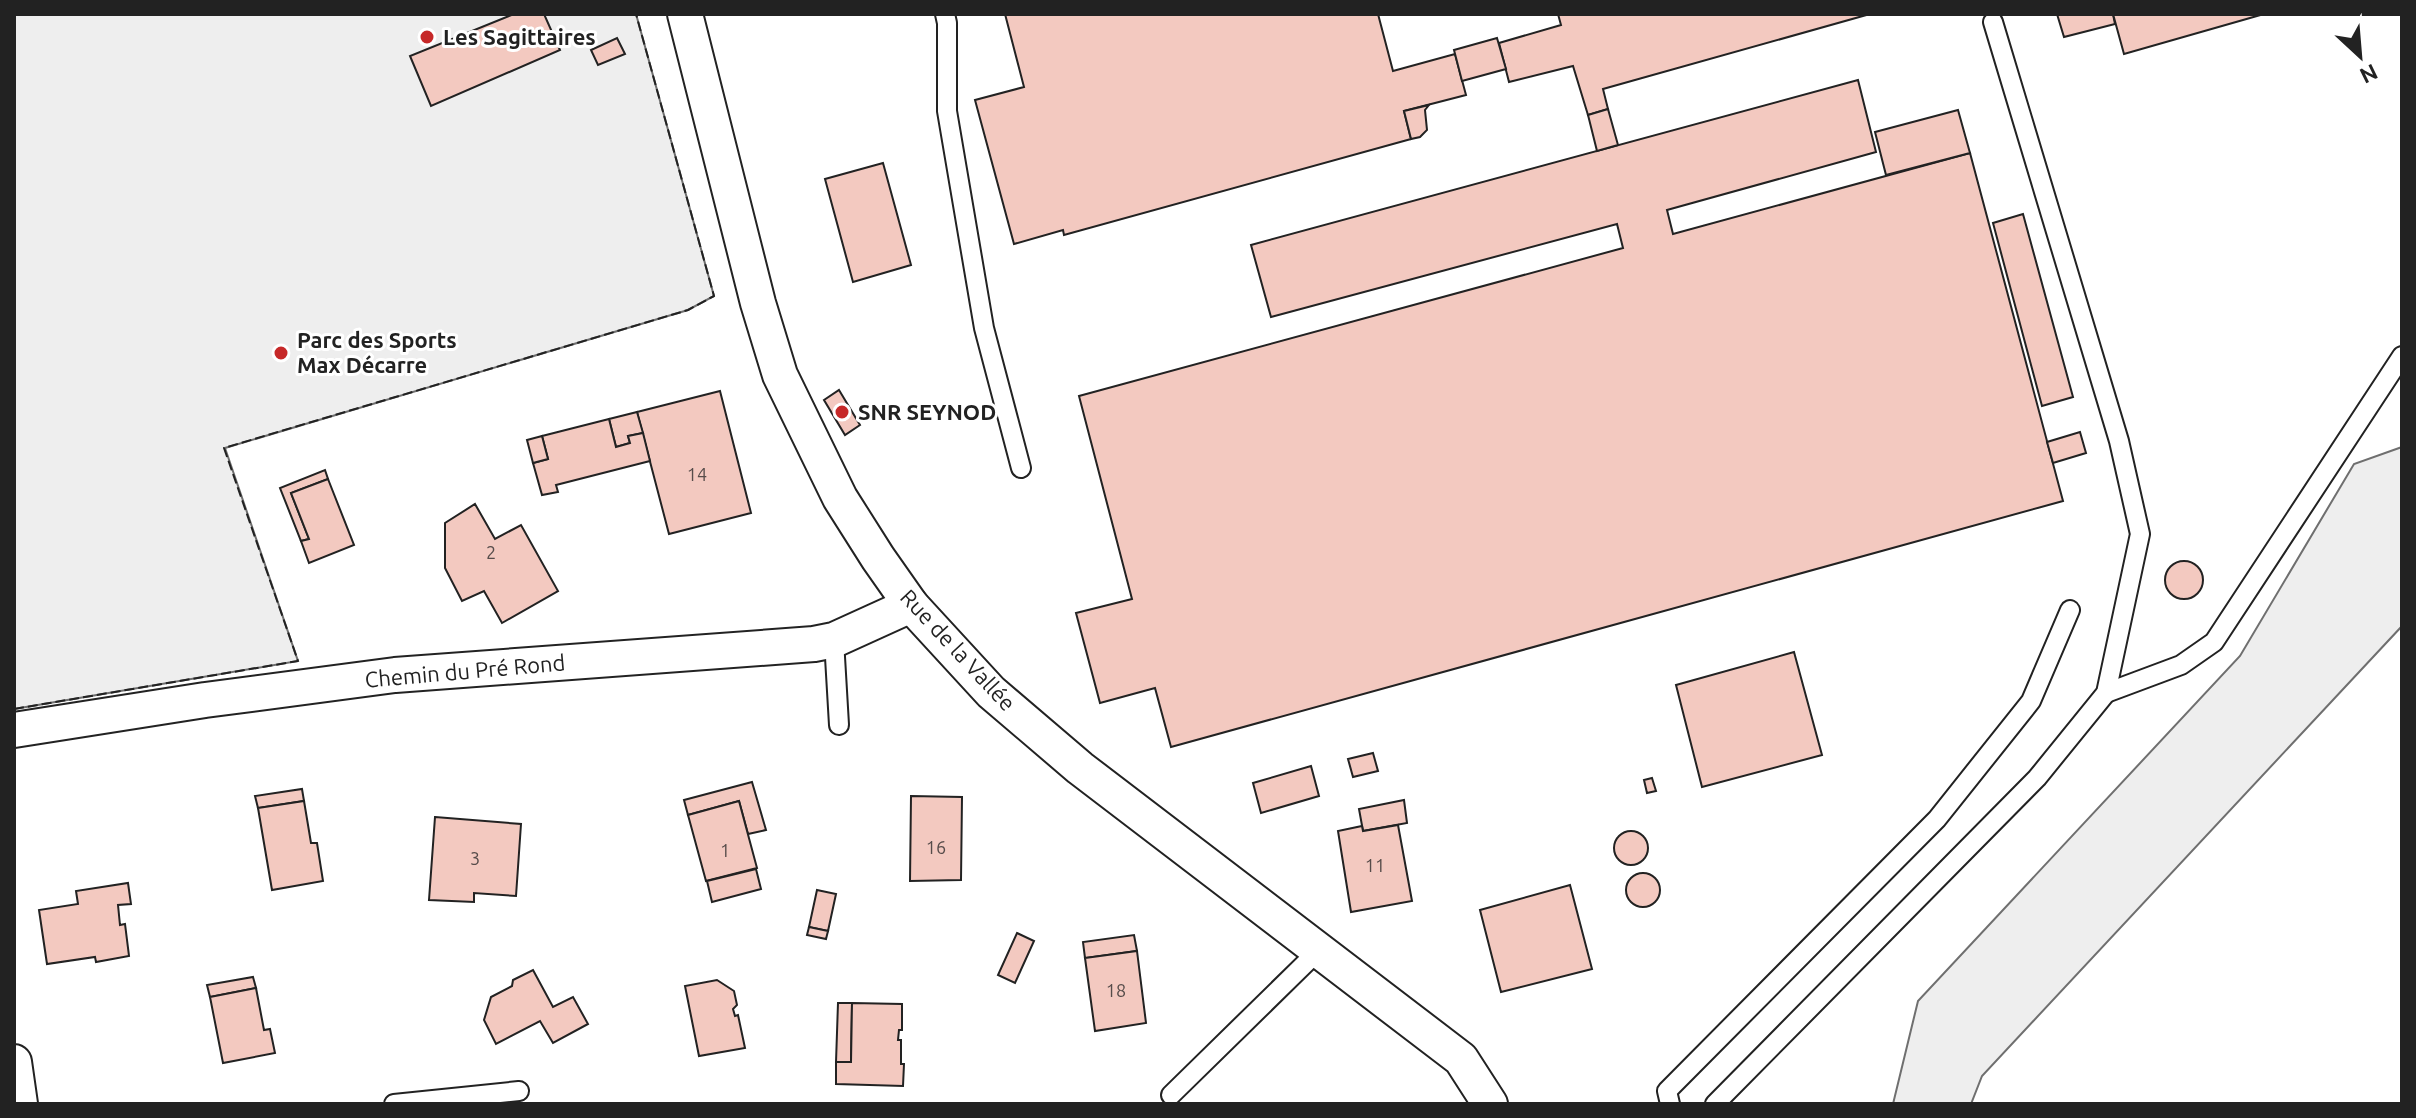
<svg xmlns="http://www.w3.org/2000/svg" width="2416" height="1118" font-family="Ubuntu,sans-serif">
<rect width="100%" height="100%" fill="#fff"/>
<!-- green -->
<g fill="#eee" stroke="#6f6f6f" stroke-width="2">
<polygon points="14,14 636,14 714,296 688,310 225,448 298,661 14,709"/>
<polygon points="2402,447 2402,626 1982,1076 1971,1104 1893,1104 1918,1001 2240,656 2354,464"/>
</g>
<!-- building -->
<g fill="#f3c9c0" stroke="#222" stroke-width="2">
<polygon points="514,14 544,14 560,50 431,106 410,56"/>
<polygon points="1005,14 1378,14 1393,71 1455,54 1466,95 1404,111 1411,139 1064,235 1063,230 1014,244 975,100 1024,87"/>
<polygon points="1558,14 1870,14 1603,89 1608,109 1588,115 1573,66 1509,82 1499,43 1561,25"/>
<polygon points="2057,14 2113,14 2115,24 2064,37"/>
<polygon points="2113,14 2264,14 2124,54"/>
<polygon points="617,38 625,54 598,65 591,50"/>
<polygon points="1497,38 1506,69 1462,81 1454,50"/>
<polygon points="1858,80 1876,152 1667,210 1673,234 1970,153 2063,501 1171,747 1155,688 1100,703 1076,613 1132,599 1079,396 1623,248 1617,224 1271,317 1251,245"/>
<polygon points="1429,105 1425,110 1427,130 1420,137 1411,139 1404,111"/>
<polygon points="1608,109 1618,145 1597,151 1588,115"/>
<polygon points="1958,110 1970,153 1886,175 1875,132"/>
<polygon points="883,163 911,265 853,282 825,179"/>
<polygon points="2023,214 2073,397 2042,406 1993,223"/>
<polygon points="839,390 860,425 845,435 824,400"/>
<polygon points="720,391 751,513 669,534 637,412"/>
<polygon points="637,412 643,433 628,436 630,443 616,447 609,419"/>
<polygon points="609,419 616,447 630,443 628,436 643,433 650,461 556,485 558,492 542,495 533,463 548,459 542,436"/>
<polygon points="2080,432 2086,453 2053,463 2047,442"/>
<polygon points="542,436 548,459 533,463 527,440"/>
<polygon points="325,470 328,479 291,493 309,539 301,541 280,488"/>
<polygon points="328,479 354,545 309,563 301,541 309,539 291,493"/>
<polygon points="475,504 495,539 521,525 558,591 502,623 484,591 462,601 445,568 445,523"/>
<circle cx="2184" cy="580" r="19"/>
<polygon points="1794,652 1822,755 1702,787 1676,685"/>
<polygon points="1373,753 1378,771 1353,777 1348,759"/>
<polygon points="1311,766 1319,796 1261,813 1253,783"/>
<polygon points="1652,778 1656,791 1647,793 1644,780"/>
<polygon points="752,782 766,830 748,834 739,801 688,815 684,800"/>
<polygon points="302,789 304,801 258,808 255,796"/>
<polygon points="911,796 962,797 961,880 910,881"/>
<polygon points="1404,800 1407,823 1363,831 1359,809"/>
<polygon points="304,801 311,843 317,843 323,881 272,890 258,808"/>
<polygon points="739,801 757,868 706,881 688,815"/>
<polygon points="435,817 521,824 516,896 474,893 474,902 429,900"/>
<polygon points="1398,825 1412,901 1351,912 1338,831 1362,826 1363,831"/>
<circle cx="1631" cy="848" r="17"/>
<polygon points="756,869 761,889 712,902 707,881"/>
<circle cx="1643" cy="890" r="17"/>
<polygon points="128,883 131,904 118,905 120,925 125,924 129,956 96,962 95,957 47,964 39,910 78,904 76,891"/>
<polygon points="1570,885 1592,969 1501,992 1480,910"/>
<polygon points="817,890 836,894 828,931 809,927"/>
<polygon points="809,927 828,931 826,939 807,935"/>
<polygon points="1017,933 1034,941 1015,983 998,975"/>
<polygon points="1134,935 1137,951 1085,958 1083,942"/>
<polygon points="1137,951 1146,1023 1095,1031 1085,958"/>
<polygon points="533,970 553,1007 573,997 588,1024 553,1043 540,1021 496,1044 484,1020 491,997 512,986 513,980"/>
<polygon points="253,977 256,988 210,997 207,985"/>
<polygon points="717,980 734,991 737,1005 733,1009 735,1016 738,1015 745,1048 699,1056 685,986"/>
<polygon points="256,988 264,1030 270,1029 275,1053 223,1063 210,997"/>
<polygon points="838,1003 852,1003 851,1062 836,1062"/>
<polygon points="852,1003 902,1004 902,1030 899,1030 898,1040 901,1040 901,1064 904,1064 903,1086 836,1084 836,1062 851,1062"/>
</g>
<g fill="none" stroke-linecap="round" stroke-linejoin="round">
<!-- lane casing -->
<g stroke="#222" stroke-width="22">
<g id="lane">
<polyline points="945,14 947,23 947,111 984,328 1021,468"/>
<polyline points="834,640 839,725"/>
<polyline points="2106,693 2181,665 2214,642 2402,356"/>
<polyline points="1171,1095 1319,950"/>
<polyline points="394,1104 519,1091"/>
<polyline points="1670,1104 1667,1091 1937,819 2031,701 2070,610"/>
<polyline points="1715,1104 2037,778 2106,693 2140,534 2119,441 1993,22"/>
</g>
</g>
<!-- street casing -->
<g stroke="#222" stroke-width="38">
<g id="street">
<polyline points="685,14 758,303 780,375 840,498 878,558 911,605 991,692 1080,768 1461,1059 1490,1104"/>
<polyline points="14,730 205,700 395,675 814,644 834,640 911,605"/>
<polyline points="14,1062 20,1104"/>
</g>
</g>
<!-- lane -->
<use href="#lane" stroke="#fff" stroke-width="18"/>
<!-- street -->
<use href="#street" stroke="#fff" stroke-width="34"/>
<!-- fence -->
<polyline stroke="#222" stroke-width="2" stroke-dasharray="10 4" stroke-linecap="butt" points="14,709 298,661 224,448 688,310 714,296 636,14"/>
</g>
<!-- markers -->
<g fill="#c62828" stroke="#fff" stroke-width="3">
<circle cx="427" cy="37" r="8"/>
<circle cx="281" cy="353" r="8"/>
<circle cx="842" cy="412" r="8"/>
</g>
<g text-anchor="middle" stroke-width="6" stroke-linejoin="round" paint-order="stroke">
<!-- number labels -->
<g font-size="18" fill="#564c4a">
<text x="697" y="481">14</text>
<text x="491" y="559">2</text>
<text x="936" y="854">16</text>
<text x="725" y="857">1</text>
<text x="475" y="865">3</text>
<text x="1375" y="872">11</text>
<text x="1116" y="997">18</text>
</g>
<!-- poi labels -->
<g font-size="22" font-weight="bold" fill="#222" stroke="#fff" text-anchor="start">
<text x="443" y="45">Les Sagittaires</text>
<text x="297" y="348">Parc des Sports<tspan x="297" dy="25">Max Décarre</tspan></text>
<text x="858" y="420">SNR SEYNOD</text>
</g>
<!-- street labels -->
<g font-size="22" fill="#222" stroke="#fff">
<text transform="translate(958 650) rotate(47)" y="8">Rue de la Vallée</text>
<text transform="translate(465 671) rotate(-5)" y="8">Chemin du Pré Rond</text>
</g>
</g>
<!-- border -->
<rect width="2416" height="1118" fill="none" stroke="#222222" stroke-width="32"/>
<!-- north arrow -->
<g transform="translate(2360 56) rotate(154)" stroke="#ffffff" stroke-width="6" paint-order="stroke">
<path d="M0-6L14 30L0 20L-14 30Z" fill="#222222"/>
<text y="-12" font-size="22" font-weight="bold" text-anchor="middle" fill="#222222">N</text>
</g>
</svg>
